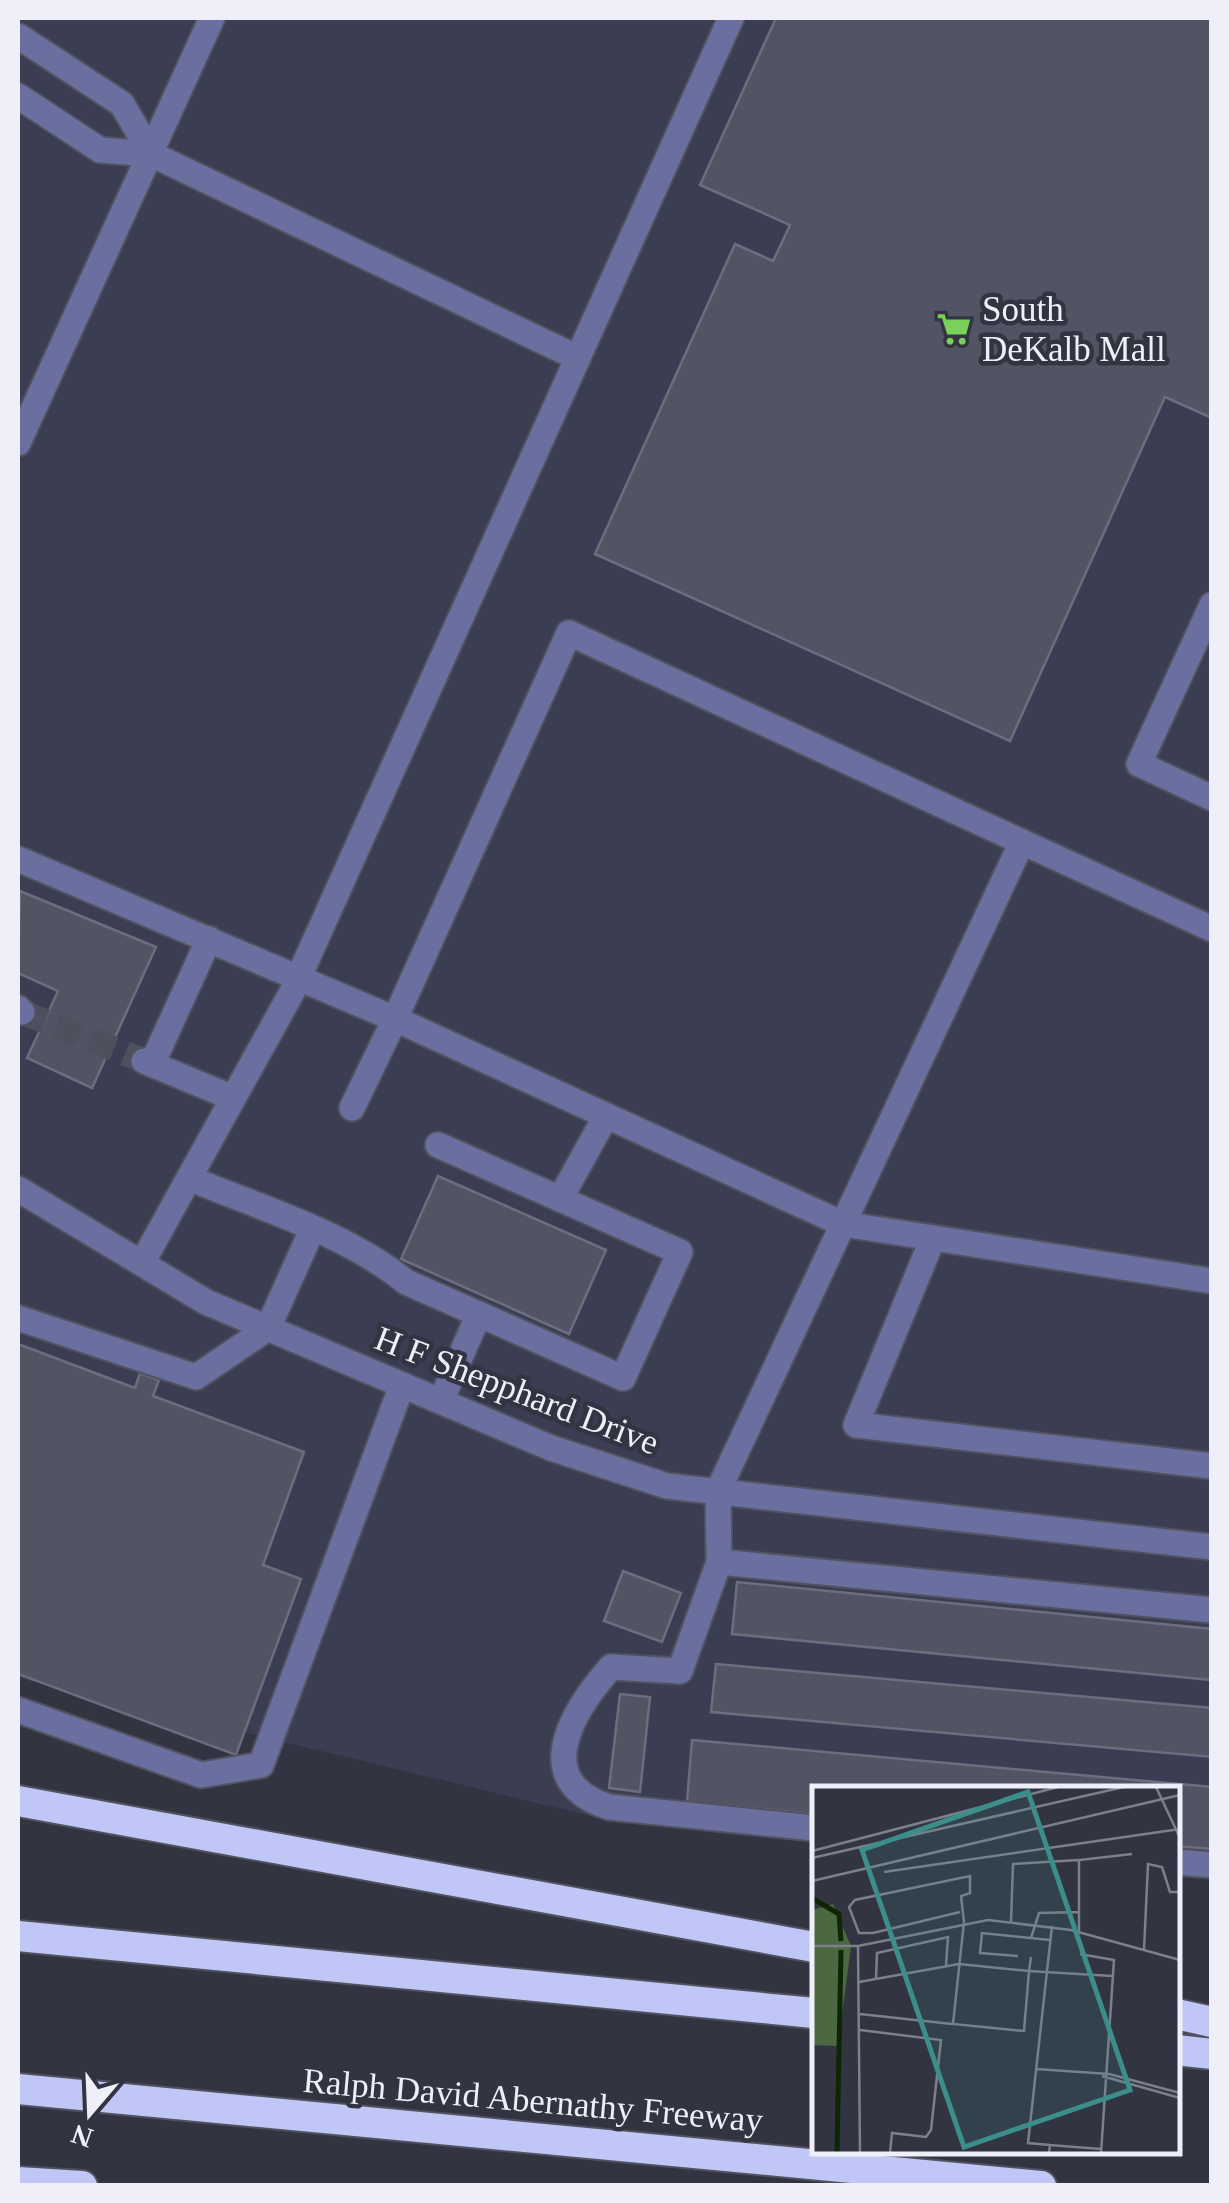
<svg xmlns="http://www.w3.org/2000/svg" width="1229" height="2203" font-family="Georgia,serif">
<rect width="100%" height="100%" fill="#323442"/>
<!-- built -->
<polygon fill="#3b3d52" points="18,18 1211,18 1211,1875 1177,1872 1176,1788 814,1788 814,1839 608,1820 18,1678"/>
<!-- building -->
<g fill="#525464" stroke="#6b6e7e" stroke-width="2.5">
<polygon points="776,18 1212,18 1212,418 1165,397 1010,741 595,554 735,244 773,261 790,225 700,185"/>
<polygon points="20,891 156,947 92,1088 27,1058 58,991 18,973"/>
<polygon points="438,1176 606,1250 569,1334 401,1259"/>
<polygon points="18,1344 135,1388 140,1373 159,1380 153,1396 304,1452 263,1565 301,1579 236,1755 18,1674"/>
<polygon points="623,1571 681,1593 662,1642 604,1621"/>
<polygon points="737,1582 1212,1629 1212,1680 732,1634"/>
<polygon points="716,1664 1212,1708 1212,1757 711,1712"/>
<polygon points="620,1694 650,1697 640,1792 609,1788"/>
<polygon points="692,1740 1212,1787 1212,1849 1176,1846 1176,1788 814,1788 814,1814 687,1802"/>
</g>
<g fill="none" stroke-linecap="round" stroke-linejoin="round">
<!-- minor-tunnel -->
<polyline stroke="#4e505d" stroke-width="25" stroke-dasharray="25 12" stroke-linecap="butt" points="22,1012 144,1061"/>
<!-- minor casing -->
<g stroke="#50525f" stroke-width="29">
<g id="minor">
<polyline points="18,36 122,104 151,154"/>
<polyline points="18,96 100,150 151,154 578,358"/>
<polyline points="18,443 212,18"/>
<polyline points="1212,605 1139,764 1212,798"/>
<polyline points="1022,842 1212,929"/>
<path d="M18 859 395 1019 569 633 1022 842 718 1491 719 1562 680 1671 611 1667C573 1710 528 1781 609 1807L814 1828"/>
<polyline points="18,1008 22,1012"/>
<polyline points="144,1061 233,1098"/>
<polyline points="152,1064 209,939"/>
<polyline points="352,1108 395,1019 843,1224 1212,1281"/>
<path d="M189 1178C260 1208 346 1233 406 1282L623 1378 680 1252 438 1145"/>
<polyline points="18,1189 206,1302 551,1448 667,1486 1212,1547"/>
<polyline points="560,1199 606,1116"/>
<polyline points="933,1238 856,1425 1212,1466"/>
<polyline points="142,1263 292,992 731,18"/>
<polyline points="18,1318 196,1377 268,1328 312,1230"/>
<polyline points="441,1401 479,1314"/>
<polyline points="719,1562 1212,1610"/>
<polyline points="18,1710 201,1775 261,1765 402,1385"/>
<polyline points="1176,1862 1212,1865"/>
</g>
</g>
<!-- highway casing -->
<g stroke="#50525f" stroke-width="34">
<g id="highway">
<polyline points="18,1801 814,1947"/>
<polyline points="18,1936 814,2013"/>
<polyline points="1176,2014 1212,2022"/>
<polyline points="1176,2050 1212,2054"/>
<polyline points="18,2089 1041,2186"/>
<polyline points="18,2182 82,2186"/>
</g>
</g>
<!-- minor -->
<use href="#minor" stroke="#6a6fa0" stroke-width="25"/>
<!-- highway -->
<use href="#highway" stroke="#c0c7f7" stroke-width="30"/>
</g>
<!-- icons -->
<defs>
<g id="supermarket-bare" transform="scale(2.7)"><path d="M-6-5.5h2.5l.6 2H6L4.5 2H-2.5L-4.4-4H-6ZM-1.5 3.2a1.3 1.3 0 1 0 .1 0ZM3 3.2a1.3 1.3 0 1 0 .1 0Z" fill="#78d158" stroke="#323442" stroke-width="2.5" paint-order="stroke"/></g>
</defs>
<g fill-rule="evenodd">
<use href="#supermarket-bare" x="954" y="329"/>
</g>
<g text-anchor="middle" stroke-width="9" stroke-linejoin="round" paint-order="stroke">
<!-- poi labels -->
<g font-size="35" fill="#eeeff8" stroke="#323442" text-anchor="start">
<text x="982" y="321">South<tspan x="982" dy="40">DeKalb Mall</tspan></text>
</g>
<!-- street labels -->
<g font-size="35" fill="#eeeff8" stroke="#323442">
<text transform="translate(517 1390) rotate(21)" y="12">H F Shepphard Drive</text>
<text transform="translate(533 2100) rotate(5)" y="12">Ralph David Abernathy Freeway</text>
</g>
</g>
<!-- overview -->
<g transform="translate(812 1786)">
<rect width="368" height="368" fill="#323442"/>
<path d="M21 118 39 160 26 260 0 259V124Z" fill="#4b6842"/>
<path fill="none" stroke="#0d2604" stroke-width="5" d="M0 112 27 128 29 155M25 367 29 164"/>
<path fill="none" stroke="#7d7f8b" stroke-width="2.5" d="M344 1 368 52M0 65 246 1M0 72 312 1M72 86 368 43M0 95 368 9M148 126 61 147H47L37 121 43 114 158 90V107L149 110 152 136 141 238 212 245 217 185 300 190M199 136 201 78 267 74M267 146V74L320 68M219 152 227 127 267 126M0 160H46L176 134 259 144 368 174M46 160 48 367M332 164 336 78 350 81 358 106H368M268 168 302 174 289 367M206 170 168 167 170 147 238 154M64 193 65 167 136 151 134 180M47 196 147 178 217 185 219 171M48 228 140 238M48 244 129 254 119 344 114 351 80 347 78 367M224 283 297 288 368 307M290 290 368 312M238 359 216 357 240 140M237 367 238 359 289 363"/>
<path fill="#3c8e8a" fill-opacity="0.15" stroke="#3c8e8a" stroke-width="5" d="M216 6 318 304 152 361 50 64Z"/>
<rect width="368" height="368" fill="none" stroke="#eeeff8" stroke-width="5"/>
</g>
<!-- border -->
<rect width="1229" height="2203" fill="none" stroke="#eeeff8" stroke-width="40"/>
<!-- north arrow -->
<g transform="translate(90 2113) rotate(199)" stroke="#323442" stroke-width="8" paint-order="stroke">
<path d="M0-8L18 38L0 25L-18 38Z" fill="#eeeff8"/>
<text y="-15" font-size="28" font-weight="bold" text-anchor="middle" fill="#eeeff8">N</text>
</g>
</svg>
